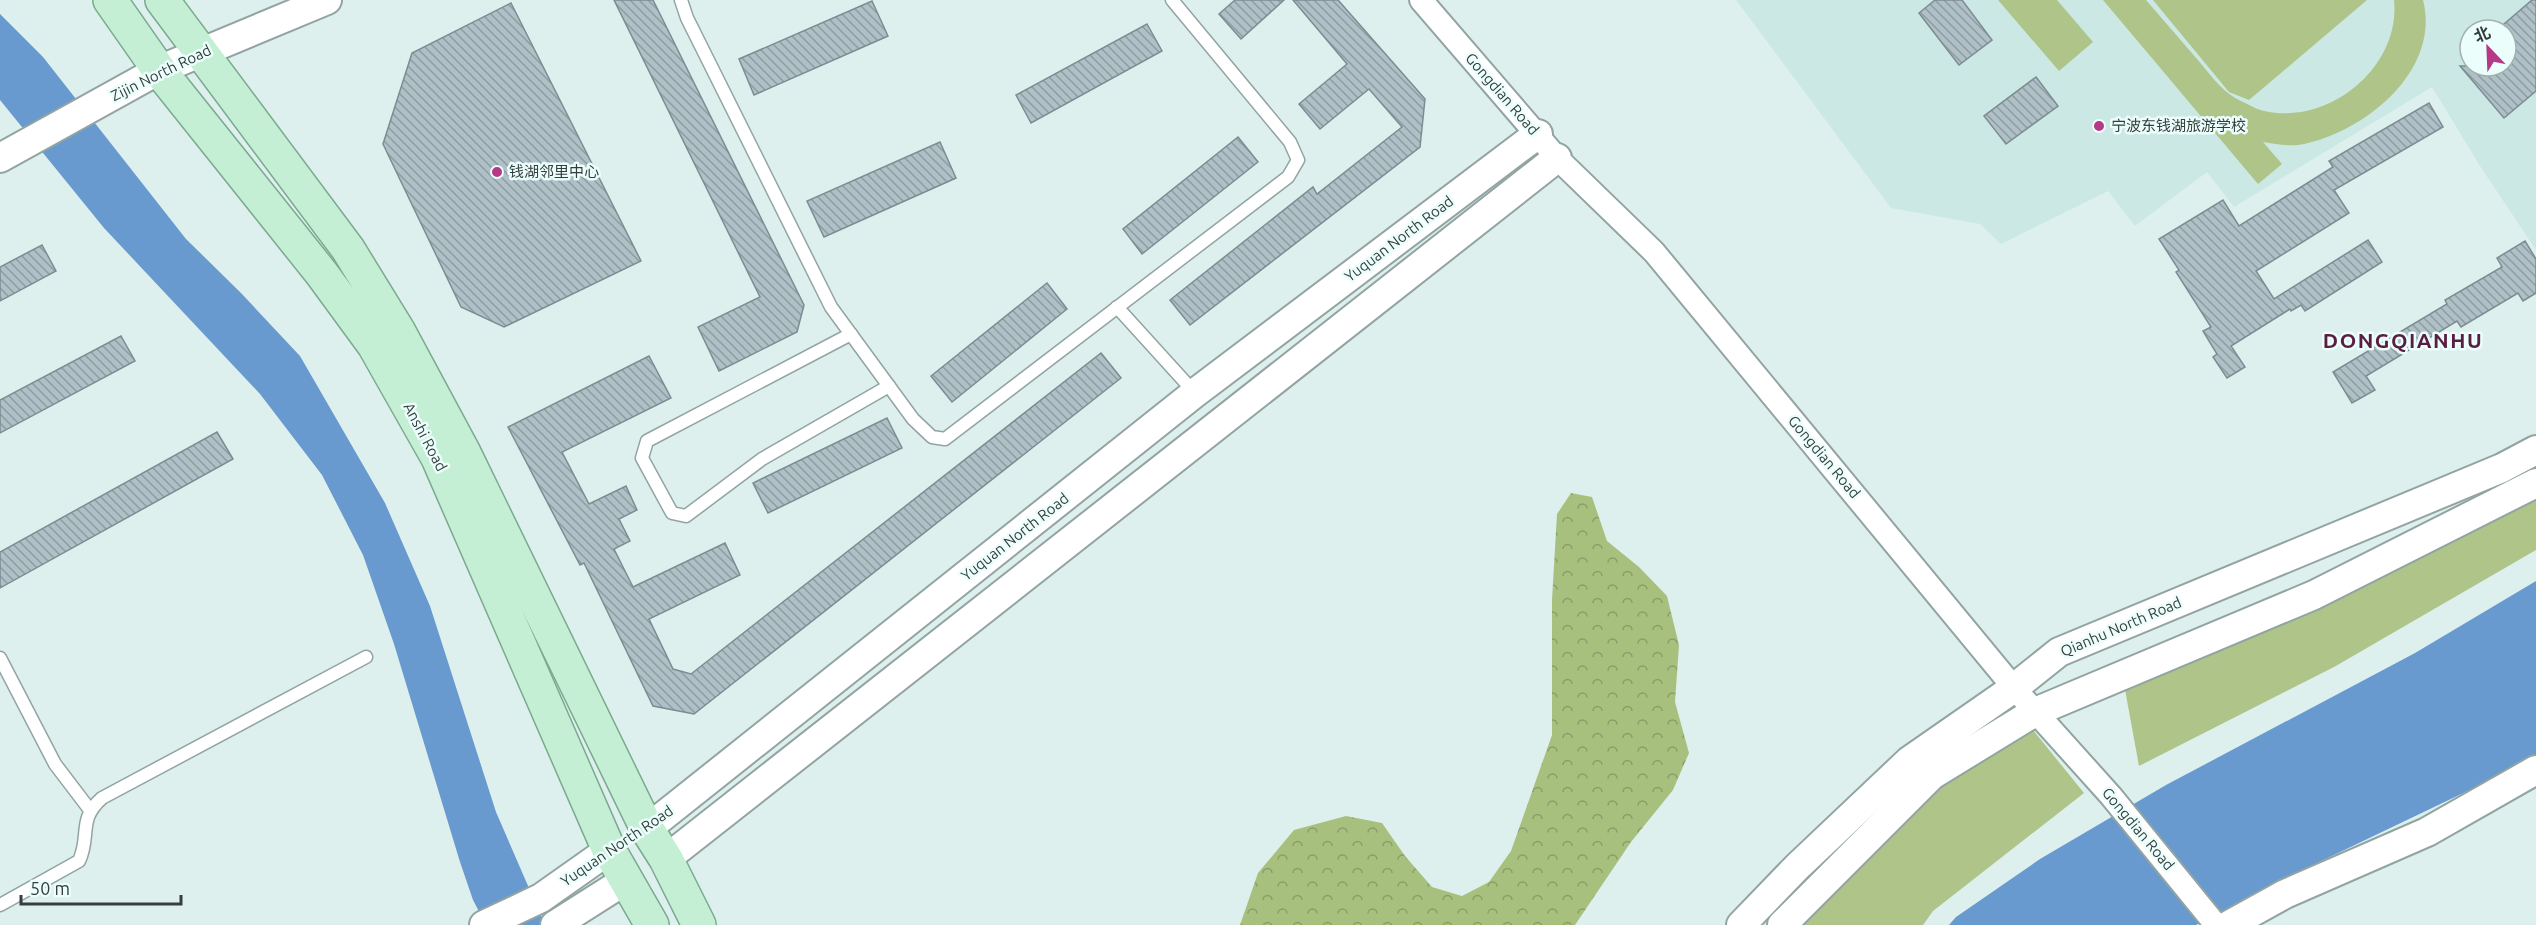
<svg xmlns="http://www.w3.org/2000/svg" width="2536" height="925" font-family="Ubuntu,'Noto Sans SC',sans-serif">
<defs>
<pattern id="forest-crowns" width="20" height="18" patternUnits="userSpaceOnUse" patternTransform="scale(1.5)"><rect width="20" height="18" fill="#a8c07d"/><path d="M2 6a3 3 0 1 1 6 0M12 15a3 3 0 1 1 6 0" fill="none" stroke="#8a9d68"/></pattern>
<pattern id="building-back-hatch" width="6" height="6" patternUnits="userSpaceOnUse" patternTransform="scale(1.5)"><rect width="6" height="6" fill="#afc0c6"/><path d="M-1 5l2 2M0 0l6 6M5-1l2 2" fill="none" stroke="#8f9da2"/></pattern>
</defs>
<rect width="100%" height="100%" fill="#ddf0ee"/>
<!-- built -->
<path fill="#cbe8e4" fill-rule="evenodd" d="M1736 0H2536V250L2480 166 2432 87 2234 207 2207 172 2135 226 2108 191 2001 244 1980 224 1891 208ZM2470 30H2506V66H2470Z"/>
<!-- forest -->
<polygon fill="url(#forest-crowns)" points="1571,493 1592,497 1607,541 1639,567 1667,596 1679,645 1675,702 1689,753 1673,790 1631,842 1575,925 1240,925 1258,873 1294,830 1346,816 1382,823 1405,856 1432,887 1462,896 1489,882 1511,851 1552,735 1552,600 1557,514"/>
<!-- green -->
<g fill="#aec488">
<polygon points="1998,0 2057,0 2093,42 2059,71"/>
<path d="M2103 0H2146C2163 20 2180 39 2197 59 2209 73 2219 88 2235 98 2244 102 2255 109 2264 111 2329 126 2401 67 2394 0H2423C2441 70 2366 131 2304 144 2291 147 2277 144 2263 142L2282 164 2258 184Z"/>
<polygon points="2153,0 2367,0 2249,100 2229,92"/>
<polygon points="2536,496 2536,550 2334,667 2139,766 2124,684"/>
<polygon points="2007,698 2084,793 1933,911 1923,925 1796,925"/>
</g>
<!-- water -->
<g fill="#699acf">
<polygon points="0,14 43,57 186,239 241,293 300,356 385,503 430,606 496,812 545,925 486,925 473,900 460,862 394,644 363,555 322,475 260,394 104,228 0,100"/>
<polygon points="2536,581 2536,755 2503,774 2288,877 2196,925 1949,925 1956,917 2040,859 2166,785 2415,653"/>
</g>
<!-- building -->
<g fill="url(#building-back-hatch)" stroke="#7c8c92" stroke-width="1.5">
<polygon points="614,0 653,0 804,305 797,332 719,371 698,327 760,297"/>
<polygon points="1235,0 1284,0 1241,39 1219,14"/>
<polygon points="1293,0 1338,0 1425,99 1420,147 1190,325 1170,300 1313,187 1317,194 1402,127 1369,89 1320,129 1299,104 1347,64"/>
<polygon points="1935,0 1962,0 1992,40 1959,65 1919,13"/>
<polygon points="2532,0 2536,0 2536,91 2504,118 2460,66 2506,66 2506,30 2497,30"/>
<polygon points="872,1 888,36 754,95 739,59"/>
<polygon points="511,3 641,261 504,327 461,307 383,144 412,53"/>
<polygon points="1147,24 1162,51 1031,123 1016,95"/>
<polygon points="2036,77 2058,106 2006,144 1984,116"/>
<polygon points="2429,103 2443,127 2334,190 2349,213 2256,271 2274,299 2368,240 2382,262 2305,311 2301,305 2291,311 2290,309 2231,346 2245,367 2227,378 2213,357 2217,354 2203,331 2211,327 2176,272 2179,270 2159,239 2223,200 2239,226 2333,167 2329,161"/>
<polygon points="1238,137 1258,162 1142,254 1123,229"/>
<polygon points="940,142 956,178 824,237 807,201"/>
<polygon points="2525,241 2536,259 2536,293 2523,301 2518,293 2461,327 2457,321 2366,376 2375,390 2352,403 2333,372 2447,304 2445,300 2502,267 2497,258"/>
<polygon points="42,245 56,271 0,301 0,267"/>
<polygon points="1047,283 1067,309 952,402 931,376"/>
<polygon points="121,336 135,361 0,433 0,400"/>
<polygon points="1101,353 1121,378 694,714 653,706 584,563 580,565 508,427 649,356 671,398 562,452 589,504 626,486 637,510 619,519 630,541 614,549 633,587 725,543 740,575 649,619 673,669 691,674"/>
<polygon points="887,418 902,448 768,513 753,483"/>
<polygon points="217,432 233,459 0,588 0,552"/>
</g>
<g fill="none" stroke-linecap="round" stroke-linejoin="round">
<!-- service casing -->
<g stroke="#92a4a2" stroke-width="15">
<g id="service">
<polyline points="681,0 687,18 831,307 913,419 932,437 945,439 1288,177 1298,160 1290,142 1172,0"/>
<polyline points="1117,307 1195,393"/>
<polyline points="851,334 647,441 642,458 672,513 686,516 762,459 889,386"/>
<polyline points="0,658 55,764 90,810"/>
<path d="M0 905 79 861C91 836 77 820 102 798L366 657"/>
</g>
</g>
<!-- minor casing -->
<g stroke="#92a4a2" stroke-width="26">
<polyline id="minor" points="1421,0 1557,158 1654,252 2014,688 2111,796 2216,925"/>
</g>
<!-- tertiary casing -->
<g stroke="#92a4a2" stroke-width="32">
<g id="tertiary">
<polyline points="0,158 159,70 327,0"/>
<polyline points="647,829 1195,393 1538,134"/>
<polyline points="666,859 1557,158"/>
<polyline points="484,925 541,898 609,850"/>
<polyline points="555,925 626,880"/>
<polyline points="1741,925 1797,867 1909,761 2014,688 2059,652 2502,468 2536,450"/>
<polyline points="1782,925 1932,775 2035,712 2314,595 2536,483"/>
<polyline points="2229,925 2285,894 2427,832 2536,770"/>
</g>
</g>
<!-- primary casing -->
<g stroke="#7aaa8e" stroke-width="36">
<g id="primary">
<polyline points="110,0 159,70 322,274 374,345 438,458 609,850 652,925"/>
<polyline points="162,0 348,249 399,332 463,451 647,829 666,859 699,925"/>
</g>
</g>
<!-- service -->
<use href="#service" stroke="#fff" stroke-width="12"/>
<!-- minor -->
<use href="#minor" stroke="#fff" stroke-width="22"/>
<!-- tertiary -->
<use href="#tertiary" stroke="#fff" stroke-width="28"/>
<!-- primary -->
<use href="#primary" stroke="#c5efd5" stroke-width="33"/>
</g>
<!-- markers -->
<g fill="#b63987" stroke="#ebfefb" stroke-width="2">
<circle cx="2099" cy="126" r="6"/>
<circle cx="497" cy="172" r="6"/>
</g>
<g text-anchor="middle" stroke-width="5" stroke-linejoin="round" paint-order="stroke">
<!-- street labels -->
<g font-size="15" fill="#363e3d" stroke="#ebfefb">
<text transform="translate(161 73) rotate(-26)" y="5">Zijin North Road</text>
<text transform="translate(1502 94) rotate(49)" y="5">Gongdian Road</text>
<text transform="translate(1399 239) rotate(-37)" y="5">Yuquan North Road</text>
<text transform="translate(425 437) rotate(62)" y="5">Anshi Road</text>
<text transform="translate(1824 457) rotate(50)" y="5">Gongdian Road</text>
<text transform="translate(1015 537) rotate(-38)" y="5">Yuquan North Road</text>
<text transform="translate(2121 627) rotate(-23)" y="5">Qianhu North Road</text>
<text transform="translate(2138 829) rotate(50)" y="5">Gongdian Road</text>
<text transform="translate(617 846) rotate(-34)" y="5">Yuquan North Road</text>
</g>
<!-- poi labels -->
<g font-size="15" fill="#363e3d" stroke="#ebfefb" text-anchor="start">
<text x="2111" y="131">宁波东钱湖旅游学校</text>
<text x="509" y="177">钱湖邻里中心</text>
</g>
<!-- district labels -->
<g font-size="21" font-weight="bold" letter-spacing="1.5" fill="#5a1e43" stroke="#ebfefb">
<text x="2403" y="348">DONGQIANHU</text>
</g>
</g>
<!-- north arrow -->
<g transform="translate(2488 48) rotate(337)"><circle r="28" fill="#ebfefb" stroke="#a3b1af" stroke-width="1.5"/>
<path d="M0-4.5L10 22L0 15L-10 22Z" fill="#b63987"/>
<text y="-9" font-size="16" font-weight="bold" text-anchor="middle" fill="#363e3d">北</text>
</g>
<!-- scale -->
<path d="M21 895v9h160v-9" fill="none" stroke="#363e3d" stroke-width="3"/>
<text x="30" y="895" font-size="18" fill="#363e3d" stroke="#ebfefb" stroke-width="4.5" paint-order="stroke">50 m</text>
</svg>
